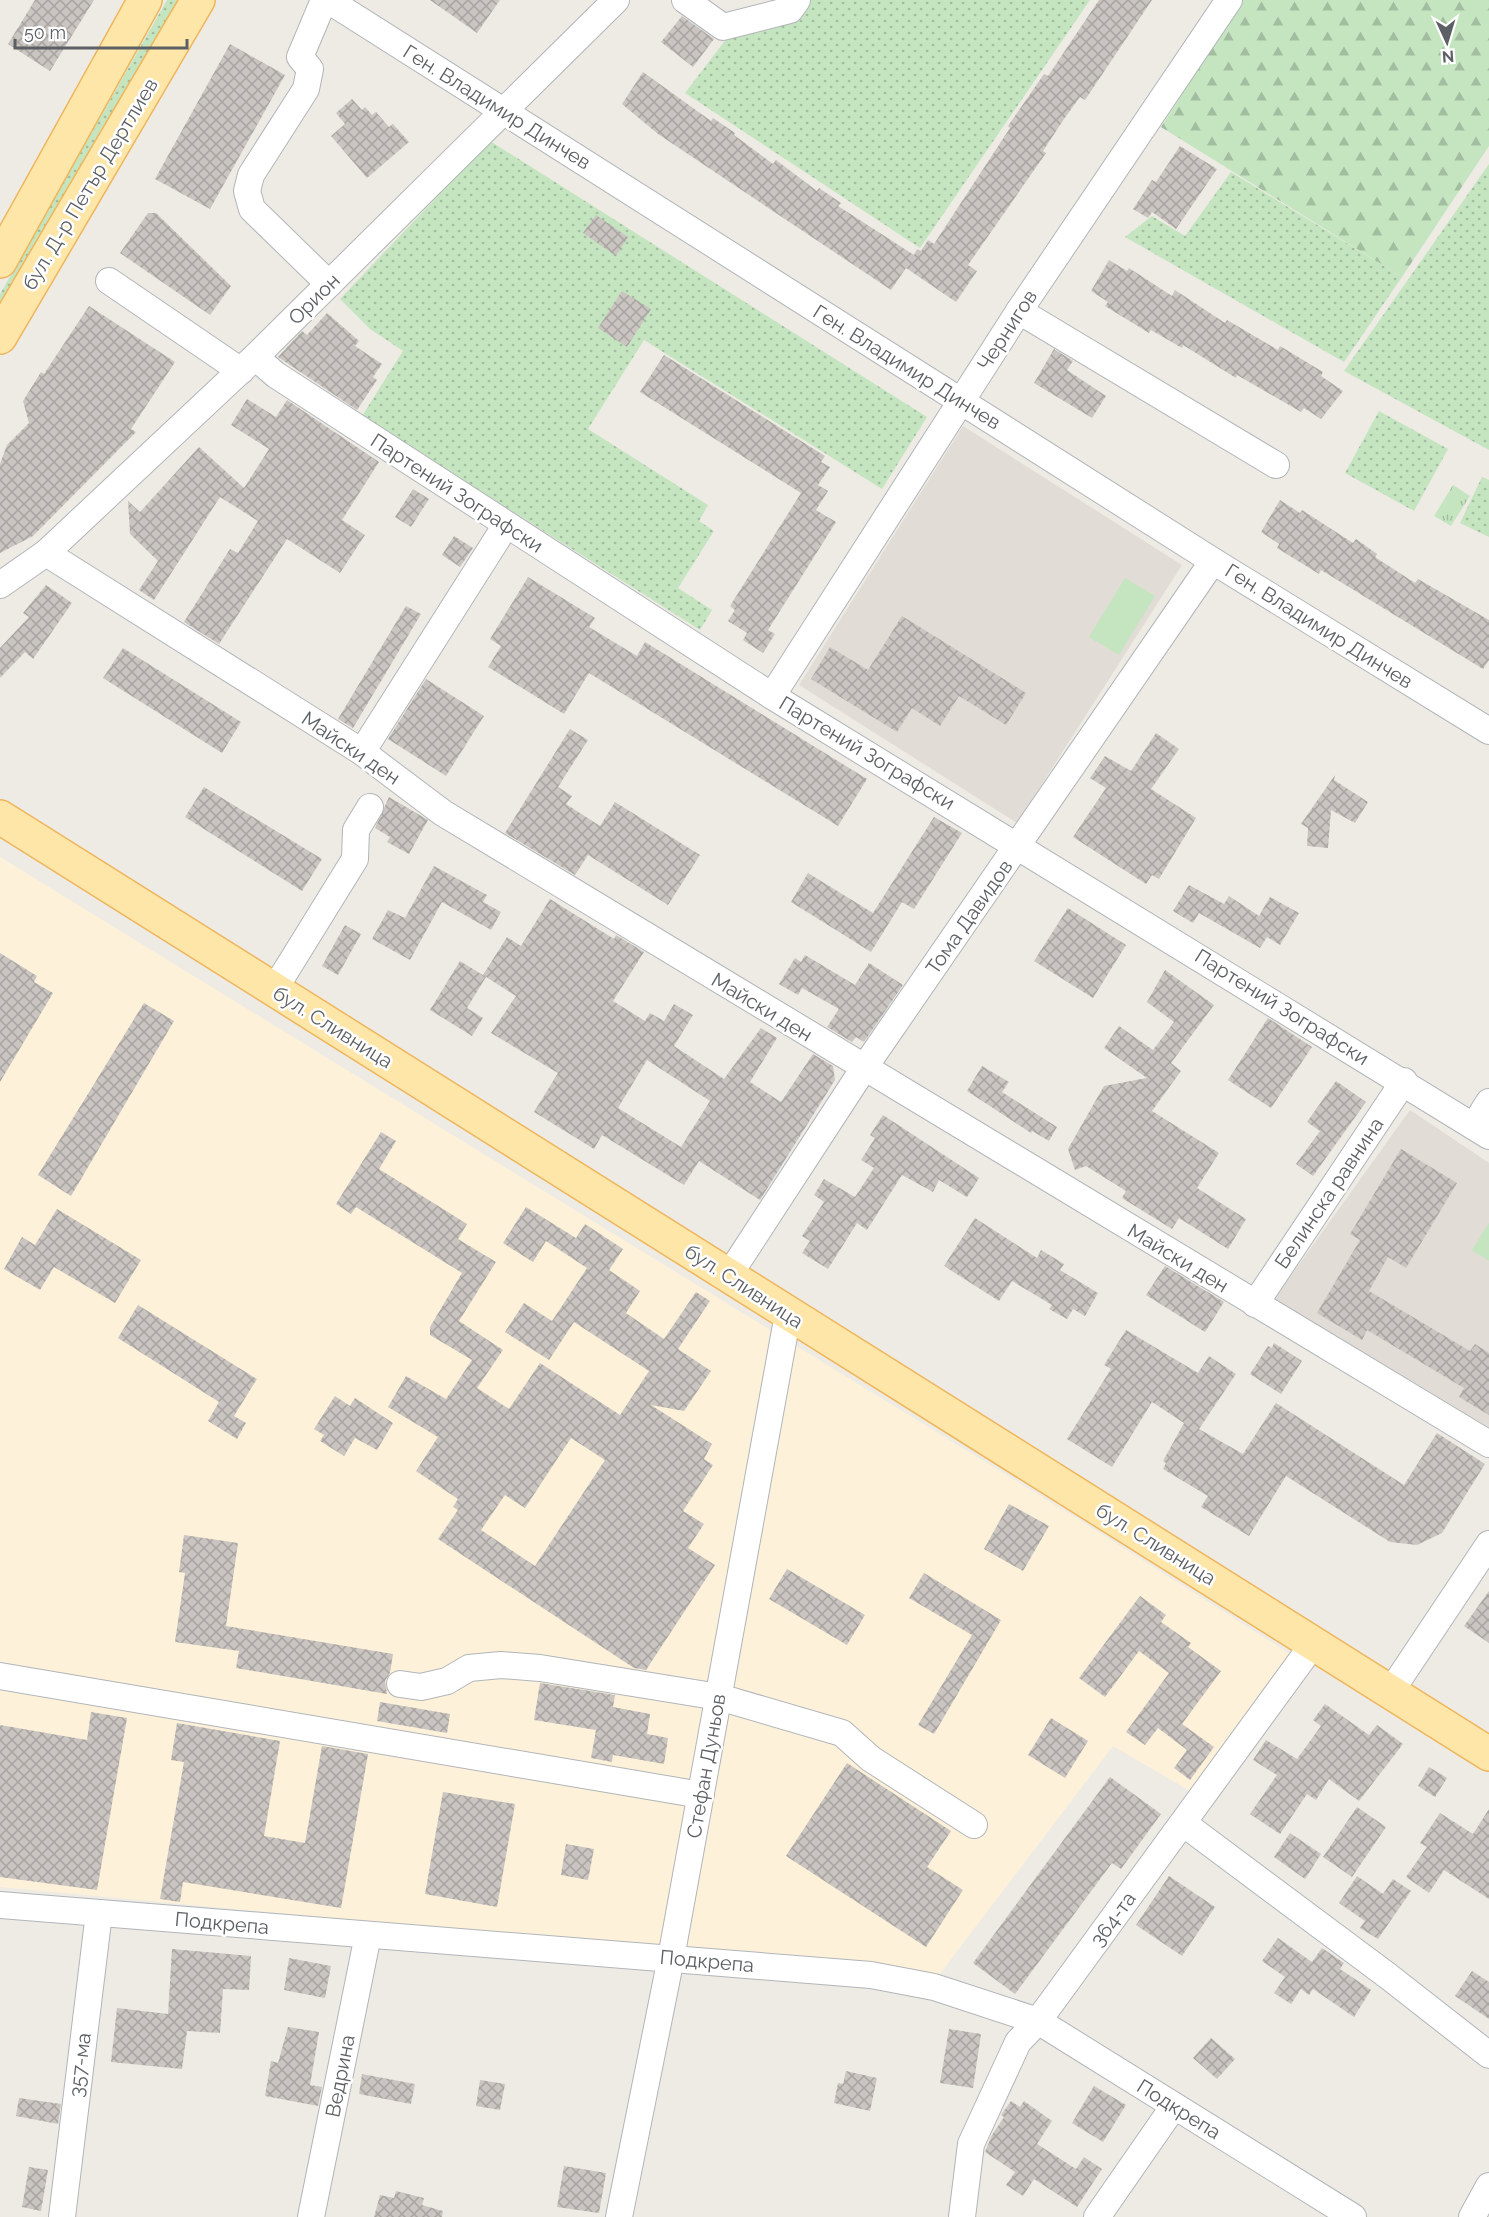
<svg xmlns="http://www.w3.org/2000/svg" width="1489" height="2217" font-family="Raleway,sans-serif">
<defs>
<pattern id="grass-dots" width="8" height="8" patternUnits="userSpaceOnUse" patternTransform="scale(1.5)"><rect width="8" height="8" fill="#c5e5c0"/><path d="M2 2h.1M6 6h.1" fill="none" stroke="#a3bda0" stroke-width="1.8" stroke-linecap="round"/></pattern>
<pattern id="forest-firs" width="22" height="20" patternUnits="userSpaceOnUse" patternTransform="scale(1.5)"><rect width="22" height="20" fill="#c5e5c0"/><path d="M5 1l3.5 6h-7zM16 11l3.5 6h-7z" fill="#a3bda0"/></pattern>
<pattern id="park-tufts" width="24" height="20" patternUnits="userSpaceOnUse" patternTransform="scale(1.5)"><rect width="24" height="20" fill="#c5e5c0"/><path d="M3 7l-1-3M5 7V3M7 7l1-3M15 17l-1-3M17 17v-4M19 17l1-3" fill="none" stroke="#a3bda0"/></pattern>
<pattern id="building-cross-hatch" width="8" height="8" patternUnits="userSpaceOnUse" patternTransform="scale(1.5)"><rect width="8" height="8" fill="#cac5c1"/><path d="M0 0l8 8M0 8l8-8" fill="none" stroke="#a7a3a0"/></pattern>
</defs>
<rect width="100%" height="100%" fill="#eeebe4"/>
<!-- commercial -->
<polygon fill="#fdf1da" points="0,857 1070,1514 1290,1654 1190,1791 1113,1746 939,1975 0,1887"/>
<!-- education -->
<g fill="#e1dcd5">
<polygon points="963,426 1182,565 1017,823 799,685"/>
<polygon points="1410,1110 1489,1163 1489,1432 1270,1305"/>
</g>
<!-- grass -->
<g fill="url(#grass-dots)">
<polygon points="167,0 181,0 0,317 0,294"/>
<polygon points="811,0 1090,0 920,248 685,93 727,38 795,19"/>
<polygon points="490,141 927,417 882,489 644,340 588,429 708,505 699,521 714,531 678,588 712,610 700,630 362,416 403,351 370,329 340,299"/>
<polygon points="1489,164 1489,450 1344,371"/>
<polygon points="1231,172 1402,277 1344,362 1125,237 1152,216 1185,236"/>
<polygon points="1379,411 1448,449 1414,511 1345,473"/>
<polygon points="1482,477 1489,480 1489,537 1460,523"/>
</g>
<!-- forest -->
<polygon fill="url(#forest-firs)" points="1242,0 1489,0 1489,146 1402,277 1161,127"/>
<!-- park -->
<polygon fill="url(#park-tufts)" points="1453,485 1470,496 1451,526 1434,516"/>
<!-- pitch -->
<g fill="#c5e5c0">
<polygon points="1125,578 1155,596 1119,655 1089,637"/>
<polygon points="1489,1223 1489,1261 1472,1250"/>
</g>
<!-- building -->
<g fill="url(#building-cross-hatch)" fill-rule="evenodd">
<polygon points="35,0 94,0 50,71 8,44"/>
<polygon points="430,0 500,0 477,33"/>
<polygon points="1099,0 1152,0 1085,100 1080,97 1064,119 1043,151 1046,153 968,265 977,271 956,302 906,268 891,290 658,134 622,104 643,72 711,121 713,118 735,133 734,135 773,164 776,160 817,191 819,188 841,203 838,206 914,255 917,249 921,251 928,240 934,244 1010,128 1008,126 1044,74 1048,76"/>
<polygon points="682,16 714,39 693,67 661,42"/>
<polygon points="230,44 285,75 210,209 155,179"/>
<polygon points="352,99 362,110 365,107 372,115 376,112 389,127 393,124 409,142 367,178 331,136 345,124 336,113"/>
<polygon points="1180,146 1217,169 1176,229 1152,212 1148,218 1133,209 1152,180 1156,182"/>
<polygon points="148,213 156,213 231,286 210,315 120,253"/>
<polygon points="596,215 628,237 616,256 583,233"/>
<polygon points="1109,260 1127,271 1129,268 1172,296 1175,290 1225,323 1227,320 1278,350 1280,346 1323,372 1321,376 1343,391 1321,419 1304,408 1301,412 1237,375 1236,378 1183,345 1182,348 1151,330 1149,333 1105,306 1108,302 1091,291"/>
<polygon points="622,291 651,309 627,347 598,328"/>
<polygon points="89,306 175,362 131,429 136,432 33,536 0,553 0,464 7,445 29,423 23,401 41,372 44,374"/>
<polygon points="327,313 359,341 355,346 382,364 373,377 377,380 357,410 278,357 302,331 307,335"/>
<polygon points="1054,349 1073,361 1067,370 1106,396 1092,418 1034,383"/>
<polygon points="664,355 825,456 821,462 830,467 818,485 828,491 816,510 836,522 768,630 775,634 763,653 743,640 747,633 728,621 735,610 730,606 801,493 640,392"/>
<polygon points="247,399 276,417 287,400 379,462 342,520 365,535 340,573 287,539 219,644 184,622 230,549 238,553 258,521 220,497 154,600 139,590 158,561 130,534 128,501 140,512 199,447 244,488 269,449 231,425"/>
<polygon points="413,489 429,499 411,527 395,517"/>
<polygon points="1280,500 1300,513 1302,510 1353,543 1356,539 1377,554 1375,557 1415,583 1418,579 1489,620 1489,660 1483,669 1321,570 1319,574 1277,548 1279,544 1261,532"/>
<polygon points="454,536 473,548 460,567 442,555"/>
<polygon points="528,577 595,618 589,627 637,656 645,642 867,779 838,826 589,673 564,714 488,667 501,646 490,639"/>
<polygon points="46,585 72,603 33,659 25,652 0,678 0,648 29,617 23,613"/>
<polygon points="406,606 421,614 353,728 338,719"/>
<polygon points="902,616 1026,693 1006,725 959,696 940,726 912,708 897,732 811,679 830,647 868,670"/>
<polygon points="123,648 241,722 222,753 103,678"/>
<polygon points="426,679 484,716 446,776 388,739"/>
<polygon points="570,729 588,740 558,787 572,796 566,804 600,826 615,802 700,855 668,905 588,855 575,875 505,833"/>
<polygon points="1156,733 1179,749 1151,789 1196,818 1159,879 1152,875 1146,884 1073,837 1106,788 1090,778 1105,756 1131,771"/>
<polygon points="1335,775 1334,780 1368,802 1355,823 1331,810 1328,848 1307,846 1308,828 1301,824"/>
<polygon points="204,787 322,859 302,891 185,817"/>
<polygon points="389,797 428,820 409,854 387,842 390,837 375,828"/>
<polygon points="934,817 962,833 914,909 902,902 871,952 791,902 808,873 873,913"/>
<polygon points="434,866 487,895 483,902 501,912 491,930 442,902 410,960 372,939 388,910 405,918"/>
<polygon points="1189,885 1224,904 1229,896 1259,916 1270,897 1299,913 1280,945 1267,937 1260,948 1199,913 1193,923 1173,911"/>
<path d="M550 899 614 939 616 935 644 952 613 1001 645 1021 650 1013 664 1021 674 1004 693 1015 674 1046 724 1079 761 1028 777 1038 750 1082 781 1102 813 1054 833 1066 835 1080 760 1200 699 1161 684 1185 602 1135 594 1149 534 1112 558 1073 491 1033 516 996 483 975 507 937 521 946ZM647 1060 710 1101 681 1147 618 1108Z"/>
<polygon points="1068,908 1126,945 1093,998 1034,961"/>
<polygon points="345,925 361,934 338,975 322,966"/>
<polygon points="0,953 37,976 34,982 53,993 0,1082"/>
<polygon points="805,955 855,985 869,963 903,985 864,1042 856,1037 852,1042 827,1027 839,1009 802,988 798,995 779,984 795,958 801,962"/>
<polygon points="460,961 486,977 467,1008 483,1018 472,1036 430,1010"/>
<polygon points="1165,970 1214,1005 1171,1063 1181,1071 1152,1111 1219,1153 1197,1188 1246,1219 1228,1249 1179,1218 1172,1229 1122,1198 1126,1191 1086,1166 1075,1170 1068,1149 1104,1086 1147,1078 1104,1048 1119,1026 1153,1050 1174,1022 1147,1002"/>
<polygon points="144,1003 174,1021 71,1196 38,1175"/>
<polygon points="1268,1018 1312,1047 1271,1108 1228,1080"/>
<polygon points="982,1066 1009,1082 1002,1092 1057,1127 1049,1141 1032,1131 1031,1133 967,1091"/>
<polygon points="1336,1081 1366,1102 1313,1176 1296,1164 1320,1131 1307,1122"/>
<polygon points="883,1115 979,1178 967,1197 939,1180 933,1192 902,1175 867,1230 857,1223 828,1269 802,1253 810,1241 802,1236 824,1202 814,1195 824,1179 855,1197 874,1168 861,1160 875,1138 870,1135"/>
<path d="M381 1132 396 1141 379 1169 467 1224 458 1239 496 1262 459 1321 503 1350 477 1388 509 1409 540 1363 620 1415 649 1371 574 1322 549 1360 505 1332 524 1303 552 1321 587 1268 546 1241 533 1262 503 1243 526 1207 576 1238 585 1224 623 1249 609 1270 640 1291 626 1313 664 1339 696 1292 710 1301 678 1349 711 1371 684 1411 651 1405 712 1444 704 1459 713 1465 683 1511 704 1524 688 1548 715 1565 646 1670 634 1668 438 1539 458 1510 453 1507 458 1499 416 1471 438 1437 388 1407 406 1376 446 1399 472 1360 430 1335V1327L462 1273 356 1207 351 1214 336 1204ZM571 1438 605 1460 535 1566 481 1530 505 1495 525 1508Z"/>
<polygon points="1401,1149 1457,1183 1406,1268 1388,1257 1369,1291 1470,1351 1475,1344 1489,1353 1489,1415 1459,1397 1464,1388 1367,1330 1362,1340 1317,1313 1360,1240 1350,1234"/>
<polygon points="57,1209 141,1260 115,1303 54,1267 40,1290 4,1269 22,1237 35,1245"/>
<polygon points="975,1218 1037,1258 1041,1250 1064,1264 1060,1270 1098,1293 1085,1316 1073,1309 1067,1319 1049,1309 1052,1305 1012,1281 999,1301 944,1266"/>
<polygon points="1165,1266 1224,1302 1205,1332 1146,1295"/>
<polygon points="138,1305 257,1379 234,1416 246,1423 237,1439 208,1421 219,1402 118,1338"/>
<polygon points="1126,1330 1198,1373 1209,1356 1236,1374 1199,1429 1243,1454 1276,1403 1404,1485 1437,1433 1485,1464 1442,1533 1417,1545 1390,1542 1286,1476 1249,1536 1201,1507 1208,1496 1163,1469 1166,1463 1163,1461 1184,1423 1152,1402 1112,1467 1067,1439 1111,1369 1104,1365"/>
<polygon points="1274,1343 1302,1361 1281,1394 1250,1374 1268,1346 1272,1348"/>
<polygon points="335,1396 350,1406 355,1398 393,1423 377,1450 355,1438 344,1456 320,1441 324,1435 314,1429"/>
<polygon points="1009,1504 1049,1526 1023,1571 984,1549"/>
<polygon points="184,1535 238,1543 226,1626 393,1654 390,1673 385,1681 387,1694 236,1668 239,1651 175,1642 185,1573 179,1572"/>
<polygon points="787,1569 865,1615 847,1645 769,1599"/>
<polygon points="924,1573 1001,1620 934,1734 918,1725 972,1635 909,1598"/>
<polygon points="1489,1591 1489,1643 1464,1626"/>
<polygon points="1140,1596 1166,1615 1161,1622 1191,1643 1188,1647 1221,1671 1182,1724 1214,1747 1190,1780 1174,1768 1187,1750 1158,1728 1145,1745 1126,1732 1169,1673 1139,1651 1105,1697 1079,1678"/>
<polygon points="540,1683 615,1695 613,1707 650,1714 647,1734 668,1738 664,1764 613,1755 612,1762 591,1758 596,1730 534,1720"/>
<polygon points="380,1702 450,1714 447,1733 377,1721"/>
<polygon points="1325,1704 1369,1735 1377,1725 1403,1744 1359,1801 1329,1779 1316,1800 1307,1794 1280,1834 1250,1814 1277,1775 1253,1760 1266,1740 1297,1759 1321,1726 1313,1720"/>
<polygon points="91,1712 127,1718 97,1890 0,1877 0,1725 87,1740"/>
<polygon points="1051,1718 1088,1741 1065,1778 1028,1755"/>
<polygon points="177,1723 280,1741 264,1836 305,1843 322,1746 368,1754 341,1908 183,1882 180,1902 160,1899 184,1762 171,1760"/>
<polygon points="847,1763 951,1831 927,1867 963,1890 926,1947 786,1856"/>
<polygon points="1429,1767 1447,1778 1435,1797 1418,1786"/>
<polygon points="1110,1777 1161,1814 1121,1869 1112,1863 1015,1994 973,1963"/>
<polygon points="443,1792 515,1804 497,1907 425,1894"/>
<polygon points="1357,1807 1386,1827 1352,1877 1323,1857"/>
<polygon points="1489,1809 1489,1899 1444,1870 1429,1893 1406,1877 1427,1847 1420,1843 1440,1813 1473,1834"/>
<polygon points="1290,1833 1321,1854 1305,1879 1274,1857"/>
<polygon points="566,1844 594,1849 588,1880 561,1875"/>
<polygon points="1169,1876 1215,1907 1182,1956 1136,1925"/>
<polygon points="1357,1876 1383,1894 1393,1879 1411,1891 1378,1939 1360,1928 1365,1921 1339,1903"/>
<polygon points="1278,1938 1312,1962 1322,1948 1344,1963 1340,1969 1371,1990 1354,2017 1313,1989 1309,1995 1301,1989 1291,2004 1274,1993 1285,1977 1262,1961"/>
<polygon points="172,1949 251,1956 249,1990 223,1989 220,2033 187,2031 182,2069 111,2062 117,2008 168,2014"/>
<polygon points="289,1958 331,1966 325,1998 284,1990"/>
<polygon points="1472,1971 1489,1982 1489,2019 1455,1996"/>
<polygon points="288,2027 319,2032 310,2085 322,2087 318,2106 265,2096 271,2061 278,2063"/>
<polygon points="949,2029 981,2034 973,2088 940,2083"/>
<polygon points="1211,2038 1235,2059 1217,2079 1193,2058"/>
<polygon points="846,2071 877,2078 870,2111 834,2103 838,2083 843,2084"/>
<polygon points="362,2074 415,2084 411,2104 359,2094"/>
<polygon points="480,2080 505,2084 500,2110 476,2106"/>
<polygon points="1094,2086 1126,2105 1103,2142 1072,2123"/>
<polygon points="19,2098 61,2104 58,2124 16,2116"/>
<polygon points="1011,2101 1020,2107 1024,2101 1052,2121 1037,2144 1076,2169 1084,2157 1102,2169 1077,2207 1034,2179 1023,2196 1006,2185 1015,2172 985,2152 992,2135 1004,2117 1001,2115"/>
<polygon points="564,2166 606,2173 599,2213 557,2207"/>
<polygon points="29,2167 48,2170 41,2211 22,2207"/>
<polygon points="396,2191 424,2198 422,2205 443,2211 442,2217 374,2217 380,2195 394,2198"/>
</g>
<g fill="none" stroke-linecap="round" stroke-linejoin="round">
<!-- minor casing -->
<g stroke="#b1b5b9" stroke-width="28">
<g id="minor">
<polyline points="324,0 300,57 310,69 306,89 251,175 247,191 252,209 329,284"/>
<polyline points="328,0 1213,561 1489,731"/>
<polyline points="685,0 723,27 790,10 797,0"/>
<polyline points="109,281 241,371"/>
<polyline points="1019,311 1276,465"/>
<polyline points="255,357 276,375 772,696 1489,1136"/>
<polyline points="46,553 362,752 443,813 1489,1444"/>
<polyline points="0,585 46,553 255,357 616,0"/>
<polyline points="772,696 1019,311 1229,0"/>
<polyline points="362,752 506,525"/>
<polyline points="274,990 355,859 356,830 370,807"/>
<polyline points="1474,1126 1489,1102"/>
<polyline points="729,1275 864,1068 1213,561"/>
<polyline points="1255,1304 1404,1081"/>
<polyline points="0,1676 701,1795"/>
<polyline points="400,1684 421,1687 447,1681 469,1668 501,1665 540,1668 719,1697 842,1733 871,1759 974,1825"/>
<polyline points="1391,1691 1489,1544"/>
<polyline points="1183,1823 1388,1976 1489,2055"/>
<polyline points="0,1905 871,1975 934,1987 1038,2021 1353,2217"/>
<polyline points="62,2217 99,1913"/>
<polyline points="311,2217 368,1935"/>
<polyline points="619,2217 671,1958 788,1314"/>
<polyline points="962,2217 971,2144 1018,2042 1038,2021 1314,1643"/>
<polyline points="1097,2217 1174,2106"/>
<polyline points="1472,2217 1489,2186"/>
</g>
</g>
<!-- major casing -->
<g stroke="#efb55c" stroke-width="36">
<g id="major">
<polyline points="0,261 145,0"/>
<polyline points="0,337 198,0"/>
<polyline points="0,817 1489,1754"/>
</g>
</g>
<!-- minor -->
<use href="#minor" stroke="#fff" stroke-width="26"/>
<!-- major -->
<use href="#major" stroke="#fee6a9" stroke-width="33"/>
</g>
<g text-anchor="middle" stroke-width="5" stroke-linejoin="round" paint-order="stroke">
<!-- street labels -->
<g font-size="20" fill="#5c6064" stroke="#fff">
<text transform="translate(497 107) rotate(32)" y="7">Ген. Владимир Динчев</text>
<text transform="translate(90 184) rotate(-59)" y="7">бул. Д-р Петър Дертлиев</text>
<text transform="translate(314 299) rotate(-45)" y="7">Орион</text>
<text transform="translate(1007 330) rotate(-57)" y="7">Чернигов</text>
<text transform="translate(907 367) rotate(32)" y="7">Ген. Владимир Динчев</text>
<text transform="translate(457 493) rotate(33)" y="7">Партений Зографски</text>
<text transform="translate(1319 626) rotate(32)" y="7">Ген. Владимир Динчев</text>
<text transform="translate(351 748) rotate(34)" y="7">Майски ден</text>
<text transform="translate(867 753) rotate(31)" y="7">Партений Зографски</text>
<text transform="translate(969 917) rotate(-55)" y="7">Тома Давидов</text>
<text transform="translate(762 1007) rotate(31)" y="7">Майски ден</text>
<text transform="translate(1282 1007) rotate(32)" y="7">Партений Зографски</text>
<text transform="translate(333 1027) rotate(32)" y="7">бул. Сливница</text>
<text transform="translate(1329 1193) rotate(-56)" y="7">Белинска равнина</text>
<text transform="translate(1178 1258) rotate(31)" y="7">Майски ден</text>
<text transform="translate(744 1286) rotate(33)" y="7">бул. Сливница</text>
<text transform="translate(1156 1544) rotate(32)" y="7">бул. Сливница</text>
<text transform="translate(706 1766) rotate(-80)" y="7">Стефан Дуньов</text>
<text transform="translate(1113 1919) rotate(-54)" y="7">364-та</text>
<text transform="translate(222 1923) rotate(5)" y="7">Подкрепа</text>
<text transform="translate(707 1961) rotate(5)" y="7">Подкрепа</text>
<text transform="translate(80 2065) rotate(-83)" y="7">357-ма</text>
<text transform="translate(340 2076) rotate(-79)" y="7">Ведрина</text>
<text transform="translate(1179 2109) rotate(32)" y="7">Подкрепа</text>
</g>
</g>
<!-- north arrow -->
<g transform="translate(1447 42) rotate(176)" stroke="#ffffff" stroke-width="4.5" paint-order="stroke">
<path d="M0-4.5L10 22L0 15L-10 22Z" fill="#5c6064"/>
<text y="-9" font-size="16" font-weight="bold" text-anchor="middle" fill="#5c6064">N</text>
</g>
<!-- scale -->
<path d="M15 39v9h172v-9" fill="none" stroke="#5c6064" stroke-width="3"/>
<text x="24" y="39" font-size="18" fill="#5c6064" stroke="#ffffff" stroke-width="4.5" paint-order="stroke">50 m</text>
</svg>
